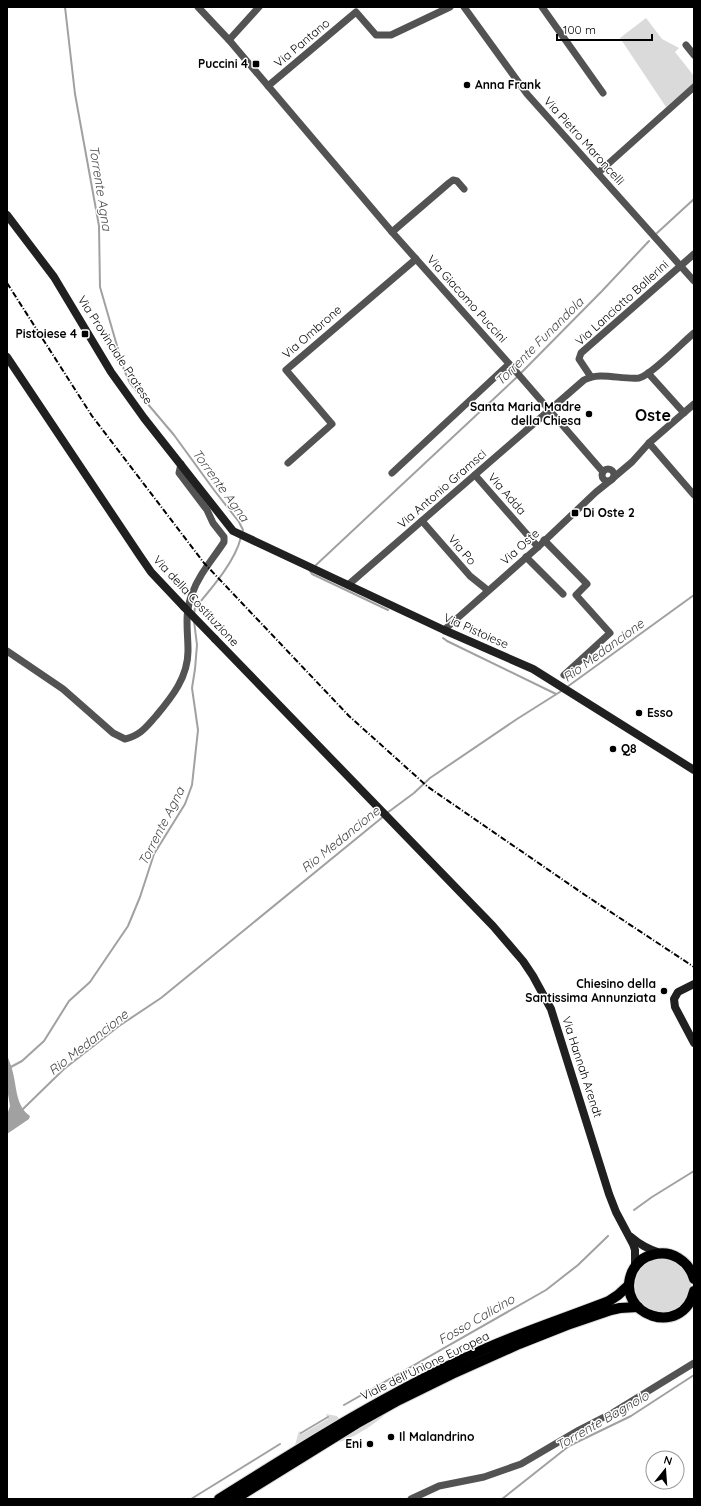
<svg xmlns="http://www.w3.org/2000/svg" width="701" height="1506" font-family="Quicksand,sans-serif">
<rect width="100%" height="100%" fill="#fff"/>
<!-- green -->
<g fill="#dadada">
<polygon points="646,18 662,39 679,48 675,52 694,76 694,83 666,107 620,38"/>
<circle cx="663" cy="1286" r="28"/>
<path d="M386 1413C379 1422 346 1443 336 1442Z"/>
<polygon points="326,1414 337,1416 339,1419 295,1445 299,1431 302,1434 328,1419"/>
</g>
<!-- water -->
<path fill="#a1a1a1" d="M7 1055C9 1061 12 1067 13 1073 17 1089 16 1106 30 1116L29 1119 7 1134V1115L10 1106 7 1088Z"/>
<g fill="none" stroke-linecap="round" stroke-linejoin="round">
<!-- stream -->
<g stroke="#a1a1a1" stroke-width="2">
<polyline points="65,7 75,94 99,226 100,287 124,370 130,383 174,435 214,490 239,522 243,530 242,533"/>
<polyline points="657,233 694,199"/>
<polyline points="520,374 602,291 649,241"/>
<polyline points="316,565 517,377"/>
<polyline points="310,571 312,574 388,610"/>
<path d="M194 614 195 608C211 589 235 562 241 537"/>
<polyline points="443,638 447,641 556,694"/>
<polyline points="567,687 694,595"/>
<polyline points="387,813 414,793 430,778 517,719 563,690"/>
<polyline points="9,1068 22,1061 44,1041 69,1001 90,982 128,926 140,897 154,854 185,804 192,785 198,730 192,688 195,669 197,645 194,621"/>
<polyline points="23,1109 64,1069 119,1026 161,998 384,816"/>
<polyline points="634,1210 652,1197 694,1171"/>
<polyline points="344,1405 546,1290 578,1265 608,1236"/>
<polyline points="301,1433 328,1417"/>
<polyline points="191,1499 280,1444"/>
<polyline points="502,1499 569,1446 631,1416 694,1375"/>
</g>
<!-- primary casing -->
<g stroke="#dbdbdb" stroke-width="12">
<g id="primary">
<path d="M694 1279C689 1261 671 1249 652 1255 643 1257 636 1264 632 1272 614 1315 683 1339 694 1291"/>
<path d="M219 1499C305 1445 387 1393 480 1351 522 1332 566 1318 609 1301L618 1295 629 1285"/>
<polyline points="235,1499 356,1424 399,1400 452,1374 519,1344 567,1325 611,1310 620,1308 638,1307"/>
</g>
</g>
<!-- street -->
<g stroke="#535353" stroke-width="7">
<polyline points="198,7 229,40 392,232 512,367 603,472"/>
<polyline points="464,7 527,94 694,281"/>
<polyline points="542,7 603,93"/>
<polyline points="229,40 259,7"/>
<polyline points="686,45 694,55"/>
<polyline points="268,86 356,12 376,35 391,35 450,7"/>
<polyline points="598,173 694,87"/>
<polyline points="392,232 449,183 453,180 457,181 464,189"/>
<polyline points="648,373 684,413"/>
<polyline points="591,377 579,359 581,353 694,254"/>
<polyline points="649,443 694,495"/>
<polyline points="288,463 332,424 286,370 416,259"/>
<circle cx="608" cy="475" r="6"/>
<polyline points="392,473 509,364"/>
<polyline points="475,475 538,547"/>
<polyline points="613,478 632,462 649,443 694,404"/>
<polyline points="422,521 470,576 485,588 487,591"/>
<polyline points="544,540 587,584 576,595 610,633 564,675"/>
<polyline points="526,557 563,594"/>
<path d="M348 585 584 380C600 371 621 380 639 378 650 376 683 342 694 333"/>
<polyline points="444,630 538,547 596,492 611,480"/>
<path d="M7 651 63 689 113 733 125 739C141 735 146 727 156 716 172 697 188 677 188 651 188 630 184 614 192 594 199 574 213 559 224 542V537L213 523 207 510 179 473 181 464"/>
<polyline points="411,1499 439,1486 484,1477 521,1464 579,1430 614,1412 694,1363"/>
</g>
<!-- secondary -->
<g stroke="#202020" stroke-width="8">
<polyline points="7,215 54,277 111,372 144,418 233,531 444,630 533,669 694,770"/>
<polyline points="7,357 140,556 151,572 184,607"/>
<polyline points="215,639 493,926 523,961 533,976 551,1009 609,1194 616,1212 633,1244 635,1250 635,1266"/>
<polyline points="694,984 678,992 674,999 675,1007 694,1043"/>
<path d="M631 1237C640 1245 648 1249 660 1253"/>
</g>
<!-- primary -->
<use href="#primary" stroke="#000" stroke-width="10"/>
<!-- rail -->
<polyline stroke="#000" stroke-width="2" stroke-dasharray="6 2 1 2" stroke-linecap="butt" points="7,283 92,416 204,563 349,716 428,787 585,895 694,967"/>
<!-- secondary-bridge -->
<polyline stroke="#202020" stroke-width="8" points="184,607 215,639"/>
</g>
<!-- markers -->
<g fill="#000" stroke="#fff" stroke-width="1.5">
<rect x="252" y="60" width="8" height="8" rx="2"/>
<circle cx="467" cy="85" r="4"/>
<rect x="81" y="330" width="8" height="8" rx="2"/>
<circle cx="589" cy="414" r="4"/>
<rect x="571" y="509" width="8" height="8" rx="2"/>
<circle cx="639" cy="713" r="4"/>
<circle cx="613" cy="749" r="4"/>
<circle cx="664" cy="991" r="4"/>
<circle cx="391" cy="1437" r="4"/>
<circle cx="370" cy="1444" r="4"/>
</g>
<g text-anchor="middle" stroke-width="3" stroke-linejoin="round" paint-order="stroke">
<!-- street labels -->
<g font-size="12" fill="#000" stroke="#fff">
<text transform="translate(302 43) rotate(-40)" y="4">Via Pantano</text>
<text transform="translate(584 141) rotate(48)" y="4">Via Pietro Maroncelli</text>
<text transform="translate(467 299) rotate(48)" y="4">Via Giacomo Puccini</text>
<text transform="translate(622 303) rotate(-42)" y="4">Via Lanciotto Ballerini</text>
<text transform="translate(312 332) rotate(-41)" y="4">Via Ombrone</text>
<text transform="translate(115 350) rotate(57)" y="4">Via Provinciale Pratese</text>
<text transform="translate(442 489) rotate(-41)" y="4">Via Antonio Gramsci</text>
<text transform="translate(507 494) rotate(49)" y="4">Via Adda</text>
<text transform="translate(520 547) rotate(-42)" y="4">Via Oste</text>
<text transform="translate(462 550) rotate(49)" y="4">Via Po</text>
<text transform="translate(196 601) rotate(47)" y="4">Via della Costituzione</text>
<text transform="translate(476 631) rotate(24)" y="4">Via Pistoiese</text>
<text transform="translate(582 1067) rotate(72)" y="4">Via Hannah Arendt</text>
<text transform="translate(425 1366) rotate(-26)" y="4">Viale dell'Unione Europea</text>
</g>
<!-- poi labels -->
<g font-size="12" font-weight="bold" fill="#000" stroke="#fff" text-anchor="end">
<text x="248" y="68">Puccini 4</text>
<text x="475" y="89" text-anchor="start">Anna Frank</text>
<text x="77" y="338">Pistoiese 4</text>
<text x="581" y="411">Santa Maria Madre<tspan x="581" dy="14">della Chiesa</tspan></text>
<text x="583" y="517" text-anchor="start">Di Oste 2</text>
<text x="647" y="717" text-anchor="start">Esso</text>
<text x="621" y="753" text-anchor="start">Q8</text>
<text x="656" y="988">Chiesino della<tspan x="656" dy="14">Santissima Annunziata</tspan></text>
<text x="399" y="1441" text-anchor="start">Il Malandrino</text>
<text x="362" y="1448">Eni</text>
</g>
<!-- water labels -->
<g font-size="13" font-style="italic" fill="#424242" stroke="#fff">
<text transform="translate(101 188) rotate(81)" y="5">Torrente Agna</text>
<text transform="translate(539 341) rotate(-45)" y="5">Torrente Funandola</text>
<text transform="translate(221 485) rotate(54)" y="5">Torrente Agna</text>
<text transform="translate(603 650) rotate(-36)" y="5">Rio Medancione</text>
<text transform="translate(161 826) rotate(-63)" y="5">Torrente Agna</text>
<text transform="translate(340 839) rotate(-39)" y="5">Rio Medancione</text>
<text transform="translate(88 1042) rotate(-38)" y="5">Rio Medancione</text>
<text transform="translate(476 1319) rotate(-30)" y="5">Fosso Calicino</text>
<text transform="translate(602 1420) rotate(-30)" y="5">Torrente Bagnolo</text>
</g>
<!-- district labels -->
<g font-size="16" font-weight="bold" fill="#000" stroke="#fff">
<text x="653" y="421">Oste</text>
</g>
</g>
<!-- border -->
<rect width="701" height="1506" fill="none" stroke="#000000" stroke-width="16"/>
<!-- north arrow -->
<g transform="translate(665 1470) rotate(17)"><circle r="19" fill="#ffffff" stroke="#999999"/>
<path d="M0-3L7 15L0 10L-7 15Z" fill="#000000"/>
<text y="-6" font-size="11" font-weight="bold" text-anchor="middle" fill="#000000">N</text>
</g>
<!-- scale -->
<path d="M557 34v6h95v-6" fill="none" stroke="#000000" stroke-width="2"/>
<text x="563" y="34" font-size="12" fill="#000000" stroke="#ffffff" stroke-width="3" paint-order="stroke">100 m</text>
</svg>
